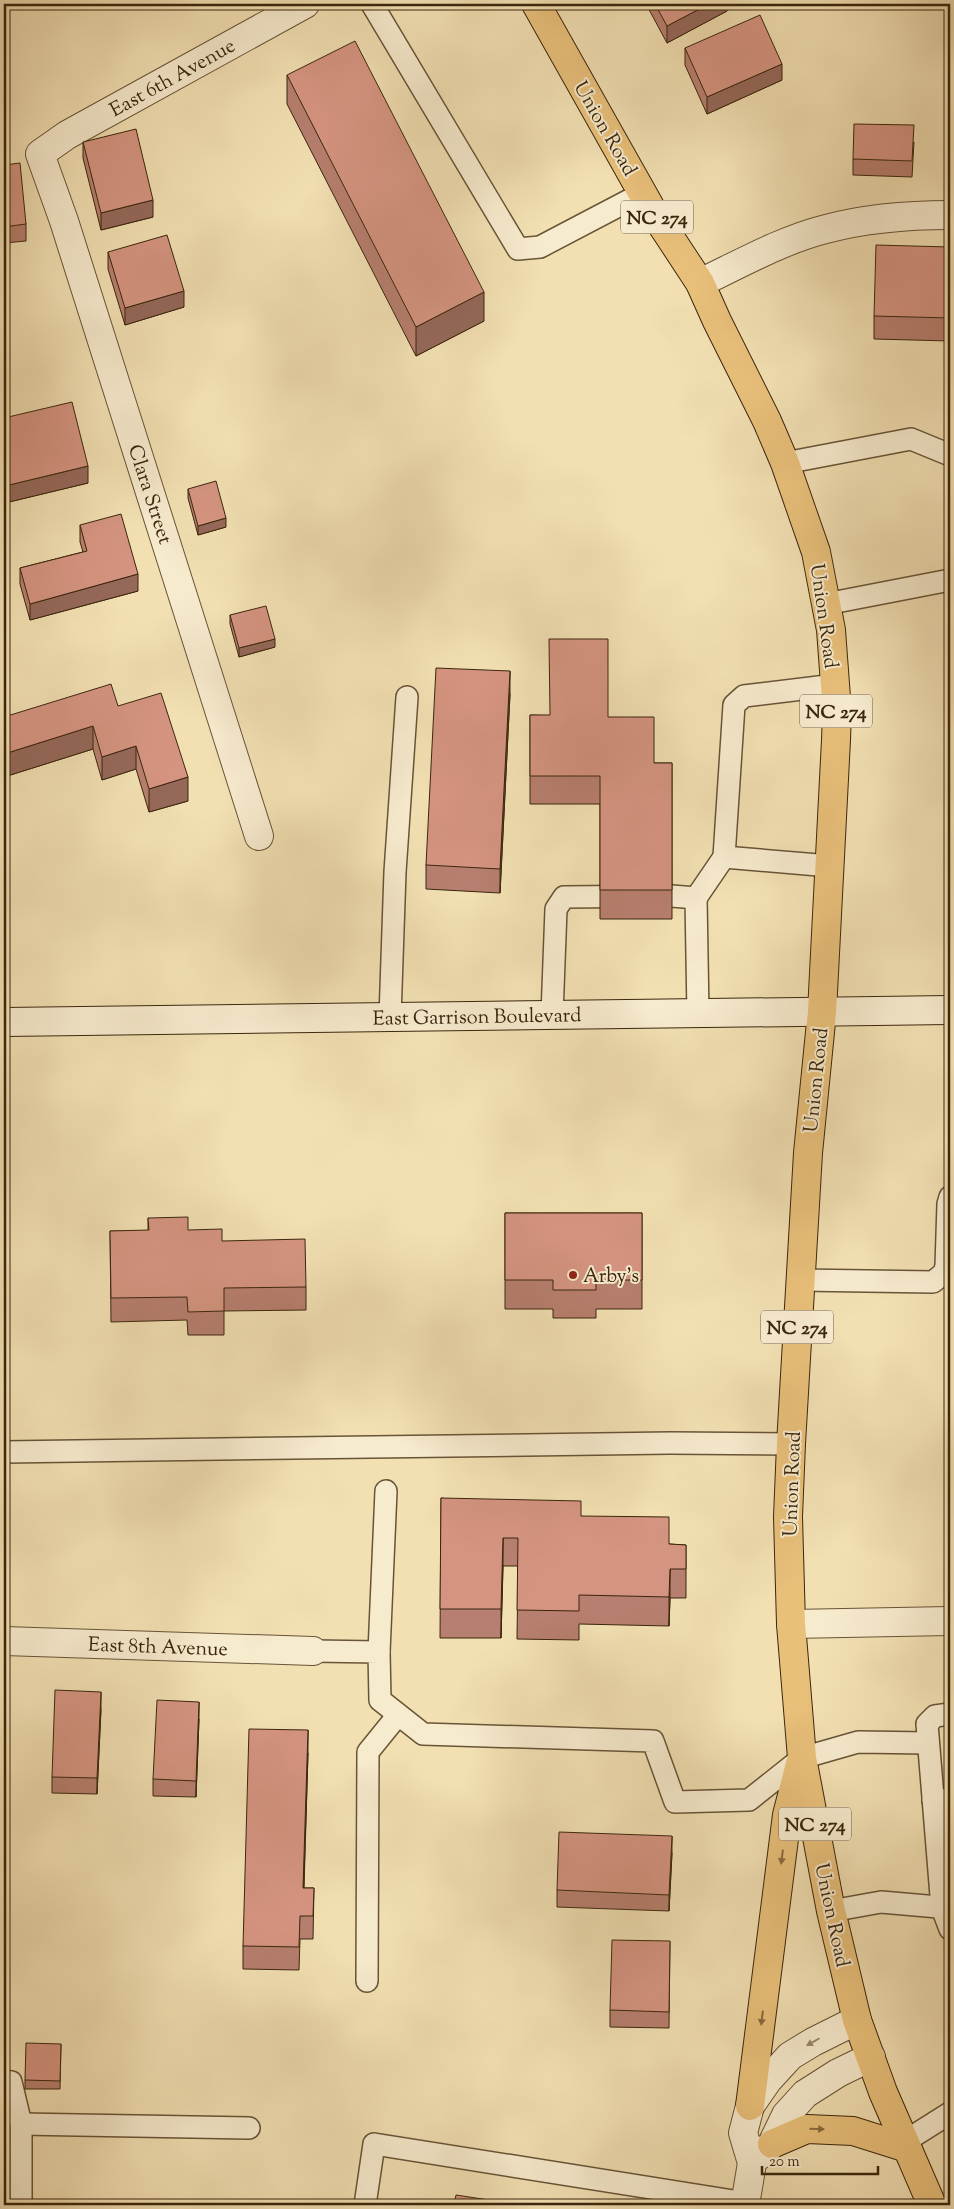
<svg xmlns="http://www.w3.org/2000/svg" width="954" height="2209" font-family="'Sorts Mill Goudy',serif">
<rect width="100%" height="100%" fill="#f2e0b3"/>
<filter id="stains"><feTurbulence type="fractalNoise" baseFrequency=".004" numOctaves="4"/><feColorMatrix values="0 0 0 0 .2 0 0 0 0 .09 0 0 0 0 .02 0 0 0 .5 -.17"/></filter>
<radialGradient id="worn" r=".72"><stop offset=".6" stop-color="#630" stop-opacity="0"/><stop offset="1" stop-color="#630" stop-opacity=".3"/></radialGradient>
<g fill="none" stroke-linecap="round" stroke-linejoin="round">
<!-- service casing -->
<g stroke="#685436" stroke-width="24">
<g id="service">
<polyline points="372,4 518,249 540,247 643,193"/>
<polyline points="785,463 911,439 950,455"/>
<polyline points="826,604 950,580"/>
<polyline points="830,866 724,857 734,705 744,696 835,685"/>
<polyline points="696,898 724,857"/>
<polyline points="552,1015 556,909 564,897 672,896 696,898 698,1014"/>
<polyline points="390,1017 395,872 407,697"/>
<polyline points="800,1280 933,1282 944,1273 946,1266 948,1204 950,1197"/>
<polyline points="4,1452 670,1443 791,1444"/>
<polyline points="313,1651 379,1652 380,1700 423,1734 653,1741 675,1802 749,1800 802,1758 858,1742 928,1743"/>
<polyline points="379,1652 386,1491"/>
<polyline points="950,1714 935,1716 927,1724 942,1908 950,1929"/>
<polyline points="933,1800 950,1800"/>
<polyline points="831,1911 881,1902 950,1908"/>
<polyline points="367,1981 368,1752 398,1715"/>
<polyline points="4,2081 11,2082 21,2124 21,2205"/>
<polyline points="21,2124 249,2128"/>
<polyline points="904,2142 950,2113"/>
<polyline points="365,2205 374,2144 746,2203"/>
</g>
</g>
<!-- minor casing -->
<g stroke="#685436" stroke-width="30">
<g id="minor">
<path d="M700 283C740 264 782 240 826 229 867 218 908 215 950 215"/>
<polyline points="259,836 64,221 40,154 67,135 305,4"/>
<polyline points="791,1624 950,1621"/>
<polyline points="4,1641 313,1651"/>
<polyline points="760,2155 772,2144 786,2115 805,2094 838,2073 871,2057"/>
<polyline points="745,2205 752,2163 743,2133 750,2106 768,2080 790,2056 813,2042 857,2020"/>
</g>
</g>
<!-- secondary casing -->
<g stroke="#3a260c" stroke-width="30">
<polyline id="secondary" points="4,1022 950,1010"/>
</g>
<!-- primary casing -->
<g stroke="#3a260c" stroke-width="30">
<g id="primary">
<polyline points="536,4 652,210 700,283 717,321 767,421 785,463 816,552 831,630 837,711 836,740 822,1012 808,1153 791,1444 788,1517 791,1624 802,1758 831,1911 857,2020 883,2092 932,2205"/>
<polyline points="750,2106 787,1815 800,1764"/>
<polyline points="772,2144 807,2129 853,2131 907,2148"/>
</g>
</g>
<!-- service -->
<use href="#service" stroke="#f7ebce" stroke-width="21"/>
<!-- minor -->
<use href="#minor" stroke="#f7ebce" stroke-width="28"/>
<!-- secondary -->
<use href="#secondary" stroke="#f7ebce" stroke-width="28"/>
<!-- primary -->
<use href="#primary" stroke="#e9c07a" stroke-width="28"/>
</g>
<!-- wall -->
<g fill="#b77f6f" stroke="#3a260c">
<polygon points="646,4 727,4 727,11 667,43"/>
<polygon points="685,48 782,80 707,114 685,65"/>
<polygon points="287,75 484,321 416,356 287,104"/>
<polygon points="4,76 5,101 5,118 4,118"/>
<polygon points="83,142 153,217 101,230 83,158"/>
<polygon points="914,142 912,177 853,175 853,159"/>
<polygon points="4,165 26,224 26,241 4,243"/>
<polygon points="950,247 950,341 874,339 874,316"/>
<polygon points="108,252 184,307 125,325 108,269"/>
<polygon points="4,418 88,483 9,502 4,482"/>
<polygon points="188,489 226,527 198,535 188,498"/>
<polygon points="80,525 138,591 30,620 20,584 20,568 83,552 80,542"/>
<polygon points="230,615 275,647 239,657 230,624"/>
<polygon points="510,694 500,893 426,889 426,865"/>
<polygon points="118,706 188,801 149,812 136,769 102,780 93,749 4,777 4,717"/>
<polygon points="530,715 608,717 654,763 672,763 672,919 600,919 600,804 530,804"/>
<polygon points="505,1213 642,1213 642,1309 596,1309 596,1318 553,1318 553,1309 505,1309"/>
<polygon points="148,1218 222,1241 306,1287 306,1310 224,1311 224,1335 188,1335 187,1320 111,1322 110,1231 148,1231"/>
<polygon points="441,1498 581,1516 669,1544 686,1545 686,1598 670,1598 669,1626 579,1624 579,1640 517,1639 518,1566 503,1566 501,1638 440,1638"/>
<polygon points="101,1709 97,1794 52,1793 52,1777"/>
<polygon points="199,1719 196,1797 153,1796 153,1779"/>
<polygon points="308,1753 304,1888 314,1888 313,1939 300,1939 299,1970 243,1969 243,1946"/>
<polygon points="672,1853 669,1911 557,1907 557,1890"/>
<polygon points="670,1941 669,2028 610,2027 610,2010"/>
<polygon points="61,2044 60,2089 25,2089 25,2080"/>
</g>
<!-- shaded-wall -->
<g fill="#95685a" stroke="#3a260c">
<polygon points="709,4 727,4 727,11 667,43 667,26"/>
<polygon points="782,64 782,80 707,114 707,97"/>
<polygon points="153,200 153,217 101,230 101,213"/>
<polygon points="184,291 184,307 125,325 125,308"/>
<polygon points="484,292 484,321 416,356 416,327"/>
<polygon points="88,466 88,483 9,502 9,485"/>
<polygon points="226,518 226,527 198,535 198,526"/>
<polygon points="138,574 138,591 30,620 30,604"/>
<polygon points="275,639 275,647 239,657 239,648"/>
<polygon points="510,671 510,694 500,893 500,869"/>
<polygon points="93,726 93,749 4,777 4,754"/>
<polygon points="136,746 136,769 102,780 102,757"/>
<polygon points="188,777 188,801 149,812 149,789"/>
<polygon points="503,1538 503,1566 501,1638 501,1609"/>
<polygon points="670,1569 670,1598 669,1626 669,1597"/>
<polygon points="101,1692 101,1709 97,1794 97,1778"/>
<polygon points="199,1702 199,1719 196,1797 196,1781"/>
<polygon points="308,1730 308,1753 303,1911 303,1888"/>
<polygon points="672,1836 672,1853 669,1911 669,1895"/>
</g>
<!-- building -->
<g fill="#d59481" stroke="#3a260c">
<polygon points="655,4 709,4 667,26"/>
<polygon points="760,15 782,64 707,97 685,48"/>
<polygon points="355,41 484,292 416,327 287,75"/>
<polygon points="4,76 5,101 4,101"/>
<polygon points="854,124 914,125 912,161 853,159"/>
<polygon points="136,129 153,200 101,213 83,142"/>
<polygon points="20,163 26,224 4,227 4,165"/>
<polygon points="167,235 184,291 125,308 108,252"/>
<polygon points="876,245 950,247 950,318 874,316"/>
<polygon points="72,402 88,466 9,485 4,465 4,418"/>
<polygon points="216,481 226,518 198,526 188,489"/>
<polygon points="121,514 138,574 30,604 20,568 87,551 80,525"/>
<polygon points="266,606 275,639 239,648 230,615"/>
<polygon points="549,639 608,639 608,717 654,717 654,763 672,763 672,890 600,890 600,776 530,776 530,715 550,715"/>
<polygon points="436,668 510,671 500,869 426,865"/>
<polygon points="111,684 118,706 161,693 188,777 149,789 136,746 102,757 93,726 4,754 4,717"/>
<polygon points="505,1213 642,1213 642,1280 596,1280 596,1290 553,1290 553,1280 505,1280"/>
<polygon points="188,1217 188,1230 222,1229 222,1241 305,1239 306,1287 224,1288 224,1311 188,1312 187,1297 111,1298 110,1231 149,1230 148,1218"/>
<polygon points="441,1498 581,1501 581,1516 669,1517 669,1544 686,1545 686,1569 670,1569 669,1597 579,1595 579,1611 517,1610 518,1538 503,1538 501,1609 440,1609"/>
<polygon points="55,1690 101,1692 97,1778 52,1777"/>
<polygon points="157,1700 199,1702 196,1781 153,1779"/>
<polygon points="249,1729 308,1730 303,1888 314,1888 313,1916 300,1916 299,1947 243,1946"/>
<polygon points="559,1832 672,1836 669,1895 557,1890"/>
<polygon points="612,1940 670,1941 669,2012 610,2010"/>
<polygon points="26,2043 61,2044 60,2081 25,2080"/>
<polygon points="456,2195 522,2205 454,2205"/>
</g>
<!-- one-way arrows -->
<defs><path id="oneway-solid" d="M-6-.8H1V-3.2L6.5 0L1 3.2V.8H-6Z" transform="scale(1.25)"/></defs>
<g fill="#896b3d">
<use href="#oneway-solid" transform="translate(782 1857) rotate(97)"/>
<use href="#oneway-solid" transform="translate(762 2018) rotate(97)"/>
<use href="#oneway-solid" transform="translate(817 2129) rotate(2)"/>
</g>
<use fill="#98886d" href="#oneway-solid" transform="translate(813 2042) rotate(150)"/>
<!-- markers -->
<circle fill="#8f2418" stroke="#f7ebce" stroke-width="2" cx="573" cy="1275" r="5"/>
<g text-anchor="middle" stroke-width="4" stroke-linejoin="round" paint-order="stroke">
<!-- shield labels -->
<g fill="#f7ebce" stroke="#736146" stroke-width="1">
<rect x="621" y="200.5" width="72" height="33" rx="4"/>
<rect x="800" y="694.5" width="72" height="33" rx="4"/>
<rect x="761" y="1310.5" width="72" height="33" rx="4"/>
<rect x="779" y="1807.5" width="72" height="33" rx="4"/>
</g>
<g font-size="19" font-weight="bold" fill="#3a260c">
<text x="657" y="224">NC 274</text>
<text x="836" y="718">NC 274</text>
<text x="797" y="1334">NC 274</text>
<text x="815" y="1831">NC 274</text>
</g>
<!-- street labels -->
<g font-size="20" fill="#3a260c" stroke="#f7ebce">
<text transform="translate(172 77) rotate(-29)" y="7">East 6th Avenue</text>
<text transform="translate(606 128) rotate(60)" y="7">Union Road</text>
<text transform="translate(151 494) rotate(72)" y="7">Clara Street</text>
<text transform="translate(825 616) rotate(82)" y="7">Union Road</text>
<text transform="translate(477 1016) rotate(-1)" y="7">East Garrison Boulevard</text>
<text transform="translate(815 1080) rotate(-84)" y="7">Union Road</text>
<text transform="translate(791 1484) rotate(-88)" y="7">Union Road</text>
<text transform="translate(158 1646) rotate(2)" y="7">East 8th Avenue</text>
<text transform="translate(833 1915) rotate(78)" y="7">Union Road</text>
</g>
<!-- poi labels -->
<g font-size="20" fill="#3a260c" stroke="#f7ebce" text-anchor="start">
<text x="583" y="1282">Arby's</text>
</g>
</g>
<!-- margin -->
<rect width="954" height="2209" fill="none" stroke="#f2e0b3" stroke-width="20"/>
<rect x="5" y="5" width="944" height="2199" fill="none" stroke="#3a260c" stroke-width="2.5"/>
<rect x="10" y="10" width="934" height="2189" fill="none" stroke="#3a260c"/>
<!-- scale -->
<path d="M762 2166v8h116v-8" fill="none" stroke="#3a260c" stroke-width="2.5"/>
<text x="769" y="2166" font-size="15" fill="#3a260c" stroke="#f7ebce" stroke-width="4" paint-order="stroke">20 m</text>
<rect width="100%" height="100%" filter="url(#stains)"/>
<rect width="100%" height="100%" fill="url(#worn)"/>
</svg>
